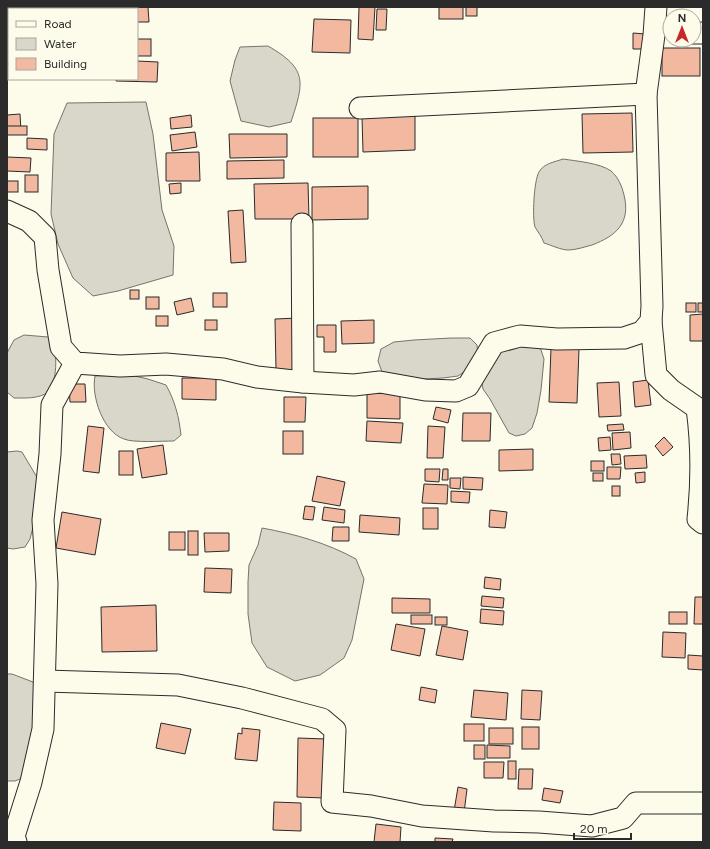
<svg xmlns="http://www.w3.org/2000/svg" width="710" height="849" font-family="Figtree,sans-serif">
<rect width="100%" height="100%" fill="#fdfbea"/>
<!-- water -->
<g fill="#d8d7c9" stroke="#74746e">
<path d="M268 46C308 69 304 82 291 122L269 127 241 121 230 81 235 60 240 47Z"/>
<polygon points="146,102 153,134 162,210 174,246 173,275 118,291 93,296 73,278 58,244 51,214 54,134 67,103"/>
<path d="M563 159C576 161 600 163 611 171 618 177 622 186 624 195 631 223 616 236 592 245 584 247 576 250 568 250 561 250 551 245 544 243 542 237 538 232 535 227 532 218 534 180 539 172 544 163 555 162 563 159Z"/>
<path d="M24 335 48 337C49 338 51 339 52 341 58 352 57 384 48 392 39 399 25 398 14 398L7 392V353L14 340Z"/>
<polygon points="451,338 470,338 477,345 478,355 467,370 458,376 443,378 425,379 388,376 382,372 378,361 381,349 394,342 414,340"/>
<polygon points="539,344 544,359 541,390 537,413 532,428 525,434 516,436 509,433 490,399 483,389 481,378 501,347"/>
<path d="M130 375 148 379 166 385C175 401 179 417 181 435L174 441C162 441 133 443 124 439 103 432 91 396 95 376Z"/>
<polygon points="17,451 22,452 38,479 34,523 30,539 25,547 13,549 7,548 7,452"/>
<path d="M262 528C295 534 327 543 356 559L364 579 352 640 344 658 320 675 295 681 267 667 252 643 248 614V582L249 565 258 545Z"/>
<polygon points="7,674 12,674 33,682 40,692 25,777 15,781 7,781"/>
</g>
<!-- building -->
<g fill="#f2b8a0" stroke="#2b2b2b">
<polygon points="7,7 16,7 16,9 9,9 9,40 7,40"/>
<polygon points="121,7 148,7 149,22 137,22 137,9 121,9"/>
<polygon points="359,7 375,7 373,40 358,39"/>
<rect x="439" y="7" width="24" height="12"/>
<rect x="466" y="7" width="11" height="9"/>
<polygon points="377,9 387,9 386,30 376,30"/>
<polygon points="314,19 351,20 350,53 312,52"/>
<polygon points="633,33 645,34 645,49 633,49"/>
<rect x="137" y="39" width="14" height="17"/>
<rect x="662" y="48" width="38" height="28"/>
<polygon points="137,61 158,62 157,82 116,81 116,79 137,79"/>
<polygon points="632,113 633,152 583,153 582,114"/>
<polygon points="20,114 21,131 7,131 7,115"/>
<polygon points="191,115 192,127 171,129 170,118"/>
<polygon points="415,116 415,150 363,152 362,117"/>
<rect x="313" y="118" width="45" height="39"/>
<rect x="7" y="126" width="20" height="9"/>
<polygon points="195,132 197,147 172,151 170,135"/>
<polygon points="229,134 287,134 287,157 230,158"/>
<polygon points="27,138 47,139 47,150 27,149"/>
<polygon points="199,152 200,181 166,181 166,153"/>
<polygon points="7,157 31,158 30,172 7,171"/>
<polygon points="284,160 284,178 227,179 227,161"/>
<rect x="25" y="175" width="13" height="17"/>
<rect x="7" y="181" width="11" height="11"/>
<polygon points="181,183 181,193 170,194 169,184"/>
<polygon points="308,183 309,219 255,219 254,184"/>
<polygon points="368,186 368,219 312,220 312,187"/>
<polygon points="243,210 246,262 231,263 228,211"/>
<rect x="130" y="290" width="9" height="9"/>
<rect x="213" y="293" width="14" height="14"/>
<rect x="146" y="297" width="13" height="12"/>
<polygon points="191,298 194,311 177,315 174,302"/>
<rect x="686" y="303" width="10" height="9"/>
<rect x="698" y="303" width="5" height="9"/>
<polygon points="703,314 703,341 690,341 690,315"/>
<rect x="156" y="316" width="12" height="10"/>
<polygon points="298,318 300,370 276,370 275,319"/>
<rect x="205" y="320" width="12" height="10"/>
<polygon points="374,320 374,343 342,344 341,321"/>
<polygon points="317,325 336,325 336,352 324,352 324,337 317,337"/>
<polygon points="551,348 579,349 577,403 549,402"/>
<polygon points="182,378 216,378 216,400 182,399"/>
<polygon points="648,380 651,405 635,407 633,382"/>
<polygon points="619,382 621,416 599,417 597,383"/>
<polygon points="69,384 85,384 86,402 70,402"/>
<polygon points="367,393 400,394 400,419 367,418"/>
<polygon points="284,397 306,397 305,422 284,422"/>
<polygon points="436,407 451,410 448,423 433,419"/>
<polygon points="463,413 491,413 490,441 462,441"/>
<polygon points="367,421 403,423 401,443 366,441"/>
<polygon points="623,424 624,430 608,431 607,425"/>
<polygon points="88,426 104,428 99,473 83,471"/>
<polygon points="428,426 445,427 443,458 427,458"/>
<rect x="283" y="431" width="20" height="23"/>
<polygon points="630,432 631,448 613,450 612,433"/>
<polygon points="610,437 611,450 599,451 598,438"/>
<polygon points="664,437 673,447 663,456 655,446"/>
<polygon points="163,445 167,474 142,478 137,449"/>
<polygon points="533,449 533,470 499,471 499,450"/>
<rect x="119" y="451" width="14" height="24"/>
<polygon points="611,454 620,454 621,464 612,465"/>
<polygon points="646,455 647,468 625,469 624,456"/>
<rect x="591" y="461" width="13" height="10"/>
<polygon points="607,467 621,467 620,479 607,479"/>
<polygon points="425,469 440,469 439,482 425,481"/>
<polygon points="443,469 448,469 448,480 442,480"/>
<polygon points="645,472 645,482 636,483 635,473"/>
<rect x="593" y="473" width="10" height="8"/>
<polygon points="317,476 345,482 340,506 312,501"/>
<polygon points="463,477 483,478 482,490 463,489"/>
<polygon points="450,478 461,478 460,489 450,488"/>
<polygon points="424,484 448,485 447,504 422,503"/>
<rect x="612" y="486" width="8" height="10"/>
<polygon points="451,491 470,492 469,503 451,502"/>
<polygon points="305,506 315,507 313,520 303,519"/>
<polygon points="324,507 345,510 344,523 322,520"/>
<rect x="423" y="508" width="15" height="21"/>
<polygon points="490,510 507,512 505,528 489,527"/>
<polygon points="62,512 101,519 95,555 56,548"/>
<polygon points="360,515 400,518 399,535 359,532"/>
<polygon points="333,527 349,527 349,541 332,541"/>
<rect x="188" y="531" width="10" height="24"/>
<rect x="169" y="532" width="16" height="18"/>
<polygon points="204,533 229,533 229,551 205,552"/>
<polygon points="205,568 232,569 231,593 204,592"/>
<polygon points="485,577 501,579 500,590 484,588"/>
<polygon points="482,596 504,598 503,608 481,606"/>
<polygon points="695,597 703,597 703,624 694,624"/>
<polygon points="392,598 430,599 430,613 392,613"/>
<polygon points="156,605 157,651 102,652 101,607"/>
<polygon points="481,609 504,611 503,625 480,623"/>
<rect x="669" y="612" width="18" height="12"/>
<rect x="411" y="615" width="21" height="9"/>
<rect x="435" y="617" width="12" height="8"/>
<polygon points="396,624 425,629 420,656 391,650"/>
<polygon points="442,626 468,631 463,660 436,655"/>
<polygon points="663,632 686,633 685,658 662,657"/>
<polygon points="688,655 703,656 703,670 688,669"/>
<polygon points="421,687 437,690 435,703 419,700"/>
<polygon points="474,690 508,693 506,720 471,717"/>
<polygon points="522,690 542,691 540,720 521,719"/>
<polygon points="161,723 191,729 185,754 156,748"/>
<rect x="464" y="724" width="20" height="17"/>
<rect x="522" y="727" width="17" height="22"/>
<polygon points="242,728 260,730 257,761 235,759 238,733 242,734"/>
<rect x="489" y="728" width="24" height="16"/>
<polygon points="298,738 326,739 325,798 297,797"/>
<rect x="474" y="745" width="11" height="14"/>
<polygon points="487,745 510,746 510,758 487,758"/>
<rect x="508" y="761" width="8" height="18"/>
<polygon points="484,762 504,762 503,778 484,778"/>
<polygon points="519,769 533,769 532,789 518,789"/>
<polygon points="458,787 467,789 464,813 454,811"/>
<polygon points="544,788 563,791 560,803 542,800"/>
<polygon points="274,802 301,803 301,831 273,830"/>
<polygon points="376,824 401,827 400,842 374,842"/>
<polygon points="435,838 453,839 452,842 435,842"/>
</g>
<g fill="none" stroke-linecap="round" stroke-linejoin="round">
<!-- minor casing -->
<g stroke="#2b2b2b" stroke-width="23">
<g id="minor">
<polyline points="694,33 703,33"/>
<polyline points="360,108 646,94 654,35 656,7"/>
<polyline points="7,211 29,221 45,237 48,270 61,347 75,363 120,366 166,364 223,369 257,377 303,382 354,385 380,382 425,390 456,391 468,386 494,343 520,336 557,339 624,338 642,332 651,321 652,306 646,94"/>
<polyline points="302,224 303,382"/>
<path d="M651 321 656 375 671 390 697 408C702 445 702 482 698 519L703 523"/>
<polyline points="45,681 178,685 242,698 322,719 335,730 332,802 371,806 422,816 494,821 539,822 592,826 623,818 636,803 703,803"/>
<polyline points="16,842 14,836 31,782 43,729 47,584 43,520 50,454 52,405 75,363"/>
</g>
</g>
<!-- minor -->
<use href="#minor" stroke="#fdfbea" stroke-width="21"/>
</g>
<!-- border -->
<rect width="710" height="849" fill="none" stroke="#2b2b2b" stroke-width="16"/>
<!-- legend -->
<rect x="8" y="8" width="130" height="72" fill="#fdfbea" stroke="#a9a89e"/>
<rect x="16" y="21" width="20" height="6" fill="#fdfbea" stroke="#a9a89e"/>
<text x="44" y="28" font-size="12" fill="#2b2b2b">Road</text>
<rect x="16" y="38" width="20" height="12" fill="#d8d7c9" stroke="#a9a89e"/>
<text x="44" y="48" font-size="12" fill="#2b2b2b">Water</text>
<rect x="16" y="58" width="20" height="12" fill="#f2b8a0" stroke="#a9a89e"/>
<text x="44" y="68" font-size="12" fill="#2b2b2b">Building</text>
<!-- north arrow -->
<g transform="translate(682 28)"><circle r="19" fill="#fdfbea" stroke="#a9a89e"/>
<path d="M0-3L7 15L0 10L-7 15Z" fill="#c62828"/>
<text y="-6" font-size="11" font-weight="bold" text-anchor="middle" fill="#2b2b2b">N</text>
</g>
<!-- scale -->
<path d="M574 833v6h57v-6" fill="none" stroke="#2b2b2b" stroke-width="2"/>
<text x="580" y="833" font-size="12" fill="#2b2b2b" stroke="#fdfbea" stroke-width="3" paint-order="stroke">20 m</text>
</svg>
